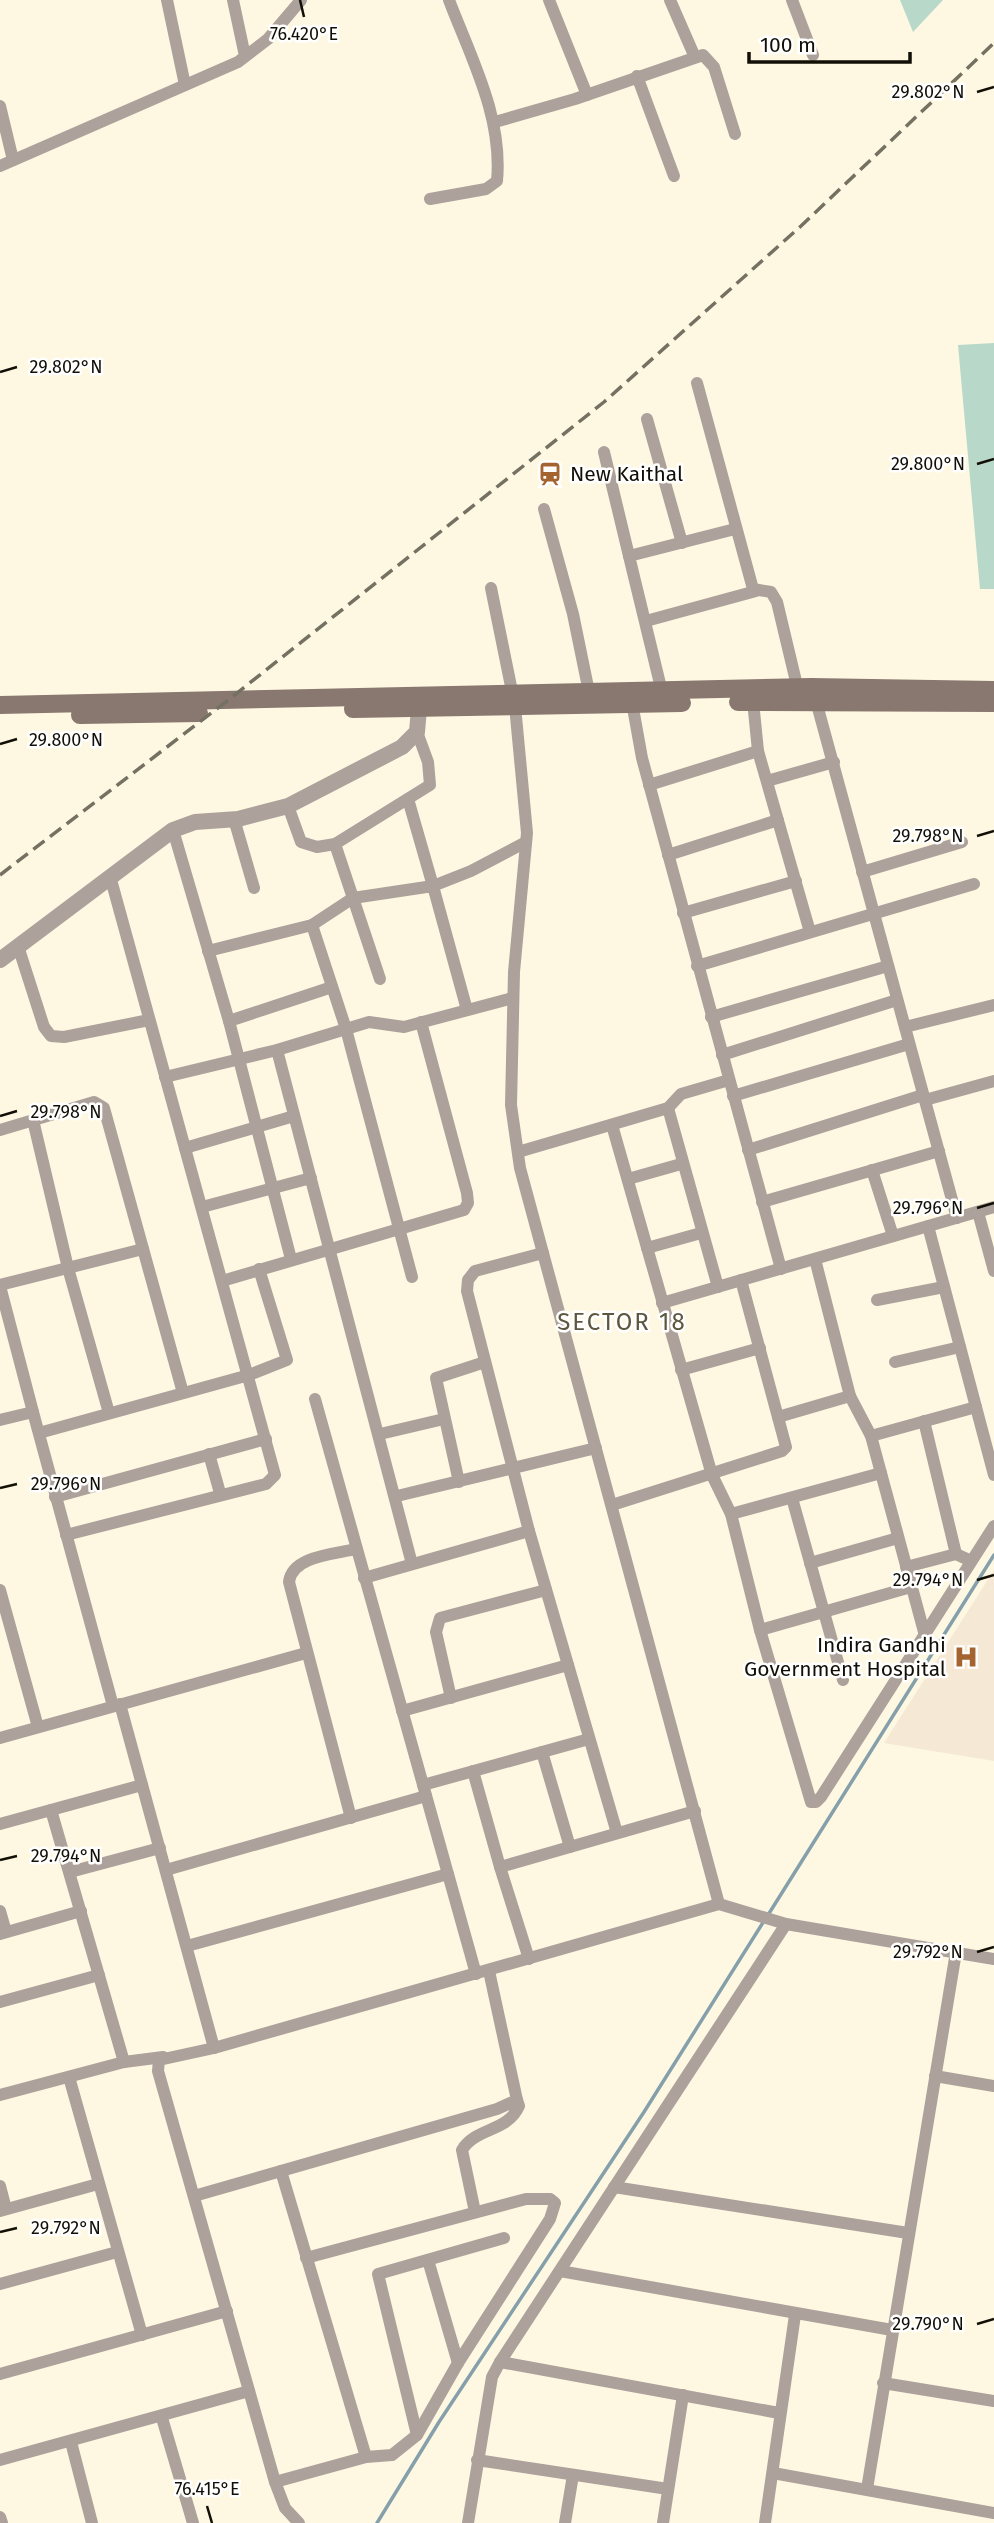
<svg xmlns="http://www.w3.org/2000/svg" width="994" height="2523" font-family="'Fira Sans',sans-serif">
<rect width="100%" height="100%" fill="#fef8e2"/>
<!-- medical -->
<polygon fill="#f5e8d4" points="994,1570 994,1761 884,1743"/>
<!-- green -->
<g fill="#b8d8c9">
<polygon points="900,0 943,0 913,32"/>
<polygon points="994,343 994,589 980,589 958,345"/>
</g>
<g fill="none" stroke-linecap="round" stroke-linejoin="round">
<!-- stream -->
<g stroke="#85a0ab" stroke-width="3.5">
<polyline points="768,1915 994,1555"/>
<polyline points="377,2523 439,2422 644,2112 764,1921"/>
</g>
<!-- minor -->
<g stroke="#ada19b" stroke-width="12">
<polyline points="167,0 185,85"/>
<polyline points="233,0 245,56"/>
<polyline points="549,0 587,95"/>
<polyline points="670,0 694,55"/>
<polyline points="792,0 813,55"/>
<polyline points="637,76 674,176"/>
<polyline points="0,106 13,160"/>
<polyline points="495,122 575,99 703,55 714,67 735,134"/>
<polyline points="0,166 238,62 268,39 301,0"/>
<path d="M430 199 486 189 497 181C503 117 471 58 449 0"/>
<polyline points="697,383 753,589 771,592 777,602 799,694"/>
<polyline points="647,419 682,543"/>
<polyline points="604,452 629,556"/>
<polyline points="544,509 573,614 589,692"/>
<polyline points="491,588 515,706 527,833 514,972 511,1105 520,1168 719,1904"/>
<polyline points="646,621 756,591"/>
<polyline points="662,692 629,556 735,529"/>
<polyline points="631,697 642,758 781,1269"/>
<polyline points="753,701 758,751 810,932"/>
<polyline points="816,701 957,1218"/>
<polyline points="767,781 834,762"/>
<polyline points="649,785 758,751"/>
<polyline points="408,799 433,886 471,871 526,842"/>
<polyline points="288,806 301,842 317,847 335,844 430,785 428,762 417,732"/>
<polyline points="234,819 254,888"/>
<polyline points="173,830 229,1021 291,1259"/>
<polyline points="335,844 380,979"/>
<polyline points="668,855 778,820"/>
<polyline points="862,872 962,842"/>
<polyline points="683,913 796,881"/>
<polyline points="312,925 346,1029 412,1277"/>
<polyline points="18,946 44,1027 51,1036 64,1037 149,1020"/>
<polyline points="208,951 312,925 353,898 433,886 467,1010"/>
<polyline points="697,966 974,884"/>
<polyline points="711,1017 888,966"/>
<polyline points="229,1021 332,987"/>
<polyline points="905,1027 994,1005"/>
<polyline points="277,1050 412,1564"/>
<polyline points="722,1055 897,1000"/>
<polyline points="165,1077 277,1050 369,1022 404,1027 513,998"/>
<polyline points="733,1096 909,1044"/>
<polyline points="925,1100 994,1081"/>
<polyline points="668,1108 718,1287"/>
<polyline points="33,1120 68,1268 109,1413"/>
<polyline points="612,1125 712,1475 731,1514 760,1630 811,1802 816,1802 821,1797 994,1526"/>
<polyline points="0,1130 94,1102 104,1108 183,1393"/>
<polyline points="185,1148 294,1116"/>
<polyline points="748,1150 923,1095"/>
<polyline points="518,1152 668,1108 681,1094 729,1080"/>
<polyline points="872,1170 893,1236"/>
<polyline points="628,1179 681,1164"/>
<polyline points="762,1202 939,1151"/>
<polyline points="202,1207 311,1178"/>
<polyline points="978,1212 994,1271"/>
<polyline points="928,1226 994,1475"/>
<polyline points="647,1248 701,1233"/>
<polyline points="543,1253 475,1271 468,1280 467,1291 529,1531 617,1833"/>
<polyline points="222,1281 464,1210 468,1203 467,1193 421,1022"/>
<polyline points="0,1285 143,1249"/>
<polyline points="0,1286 33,1412"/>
<polyline points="877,1300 944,1287"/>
<polyline points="662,1303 994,1207"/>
<polyline points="895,1362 960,1347"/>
<polyline points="681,1370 760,1348"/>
<polyline points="850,1396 871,1436 924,1632"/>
<polyline points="315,1399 476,1974"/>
<polyline points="778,1417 850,1396 815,1259"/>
<polyline points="0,1420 33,1412 113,1706"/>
<polyline points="924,1421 956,1554 971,1561"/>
<polyline points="39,1433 249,1375 287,1360 259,1269"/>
<polyline points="380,1434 444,1419"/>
<polyline points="871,1436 976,1407"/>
<polyline points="209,1454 220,1493"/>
<polyline points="459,1482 436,1378 485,1362"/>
<polyline points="397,1496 596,1448"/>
<polyline points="55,1497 266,1439"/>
<polyline points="792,1498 843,1680"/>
<polyline points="612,1505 782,1451 786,1447 741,1280"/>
<polyline points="731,1514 881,1473"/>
<polyline points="66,1535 266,1484 275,1475 110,876"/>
<polyline points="810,1563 898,1538"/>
<polyline points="906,1567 956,1554"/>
<polyline points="364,1578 529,1531"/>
<polyline points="0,1590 38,1727"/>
<polyline points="760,1630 911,1587"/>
<polyline points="451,1698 436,1632 440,1618 546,1590"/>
<polyline points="120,1704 214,2048"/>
<polyline points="402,1711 568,1665"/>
<polyline points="0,1738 306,1653"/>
<polyline points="542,1752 570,1847"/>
<polyline points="473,1771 500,1867 695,1811"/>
<polyline points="423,1785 589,1739"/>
<polyline points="51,1810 124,2062"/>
<path d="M351 1818 289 1582C292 1556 335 1554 356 1549"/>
<polyline points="0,1824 142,1785"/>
<polyline points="500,1867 529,1959"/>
<polyline points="166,1870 426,1796"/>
<polyline points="70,1872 160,1848"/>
<polyline points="0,1911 6,1932"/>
<polyline points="0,1934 81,1911"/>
<polyline points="187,1946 448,1874"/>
<polyline points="489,1971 517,2100"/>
<polyline points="0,2002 99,1975"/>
<polyline points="935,2076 994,2086"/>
<polyline points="69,2077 142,2335"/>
<polyline points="0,2095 124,2062 163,2057"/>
<polyline points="0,2186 6,2209"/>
<polyline points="614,2187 908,2233"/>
<path d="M194 2196 497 2109 517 2100 519 2106C508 2132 476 2127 462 2150L475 2212"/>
<polyline points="0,2211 98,2184"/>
<polyline points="306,2258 526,2199 550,2199 555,2203 550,2219 458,2363 417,2435 392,2455 366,2457"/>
<polyline points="428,2260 458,2363"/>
<polyline points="560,2271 892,2330"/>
<polyline points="0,2284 117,2252"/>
<polyline points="500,2362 779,2413"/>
<polyline points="0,2374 227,2311"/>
<polyline points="883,2383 994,2401"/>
<polyline points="162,2418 193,2523"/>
<polyline points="417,2435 378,2274 504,2238"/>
<polyline points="71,2442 92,2523"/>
<polyline points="0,2460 249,2391"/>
<polyline points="477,2460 668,2489"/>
<polyline points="773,2473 994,2513"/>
<polyline points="275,2482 366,2457 281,2171"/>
<polyline points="867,2489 956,1952"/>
<polyline points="0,2517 2,2523"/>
<polyline points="299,2523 285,2508 275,2482 158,2071 159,2060 214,2048 719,1904 786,1924 994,1959"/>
<polyline points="468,2523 492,2377 500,2362 786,1924"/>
<polyline points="565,2523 573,2475"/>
<polyline points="663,2523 683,2395"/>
<polyline points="765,2523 795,2315"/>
</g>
<!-- tertiary -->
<polyline stroke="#ada19b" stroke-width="16" points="0,960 173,830 195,822 238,819 288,806 402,747 417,732 420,697"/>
<!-- secondary -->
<g stroke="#89786f" stroke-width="18">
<polyline points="738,702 994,703"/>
<polyline points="0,705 811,687 994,690"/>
<polyline points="353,709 682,703"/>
<polyline points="80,715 199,713"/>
</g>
<!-- rail -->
<polyline stroke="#747162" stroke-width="3.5" stroke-dasharray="14 7" stroke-linecap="butt" points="0,875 227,701 604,402 801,226 994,43"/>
</g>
<!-- ticks -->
<path fill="none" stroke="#110f06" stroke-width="2.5" d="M300 0 304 17M977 92 994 87M0 372 17 367M977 464 994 459M0 744 17 739M977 836 994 831M0 1116 17 1111M977 1208 994 1203M0 1488 17 1484M977 1580 994 1575M0 1860 17 1856M977 1952 994 1947M0 2232 17 2228M977 2324 994 2319M207 2506 212 2523"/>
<!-- icons -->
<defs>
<g id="station-bare" transform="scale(1.89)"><path d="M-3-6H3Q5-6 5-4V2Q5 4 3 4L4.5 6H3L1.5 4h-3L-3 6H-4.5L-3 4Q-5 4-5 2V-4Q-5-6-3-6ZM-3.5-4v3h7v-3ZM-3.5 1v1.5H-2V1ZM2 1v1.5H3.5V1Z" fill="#a5642f" stroke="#fff" stroke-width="2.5" paint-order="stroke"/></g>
<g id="hospital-bare" transform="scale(1.89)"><path d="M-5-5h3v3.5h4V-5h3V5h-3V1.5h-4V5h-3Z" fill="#a5642f" stroke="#fff" stroke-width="2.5" paint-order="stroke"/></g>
</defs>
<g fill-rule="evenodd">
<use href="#station-bare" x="550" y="474"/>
<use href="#hospital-bare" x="966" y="1657"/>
</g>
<g text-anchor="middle" stroke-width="5" stroke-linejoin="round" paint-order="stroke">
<!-- poi labels -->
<g font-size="21" fill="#110f06" stroke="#fff" text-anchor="start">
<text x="570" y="481">New Kaithal</text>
<text x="946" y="1652" text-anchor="end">Indira Gandhi<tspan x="946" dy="24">Government Hospital</tspan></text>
</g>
<!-- quarter labels -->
<g font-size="24" letter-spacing="2" fill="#5d573f" stroke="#fff">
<text x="622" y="1330">SECTOR 18</text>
</g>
</g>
<g font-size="18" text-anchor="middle" fill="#110f06" stroke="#fff" stroke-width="5" stroke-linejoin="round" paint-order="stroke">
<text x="304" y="40">76.420°E</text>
<text x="928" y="98">29.802°N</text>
<text x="66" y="373">29.802°N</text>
<text x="928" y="470">29.800°N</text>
<text x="66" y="746">29.800°N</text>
<text x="928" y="842">29.798°N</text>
<text x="66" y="1118">29.798°N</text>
<text x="928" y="1214">29.796°N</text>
<text x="66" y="1490">29.796°N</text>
<text x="928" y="1586">29.794°N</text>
<text x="66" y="1862">29.794°N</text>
<text x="928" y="1958">29.792°N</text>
<text x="66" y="2234">29.792°N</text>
<text x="928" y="2330">29.790°N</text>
<text x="207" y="2495">76.415°E</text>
</g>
<!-- scale -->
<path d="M749 52v10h161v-10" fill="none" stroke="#110f06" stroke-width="3.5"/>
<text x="760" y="52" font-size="21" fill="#110f06" stroke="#ffffff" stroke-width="5" paint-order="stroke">100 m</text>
</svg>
